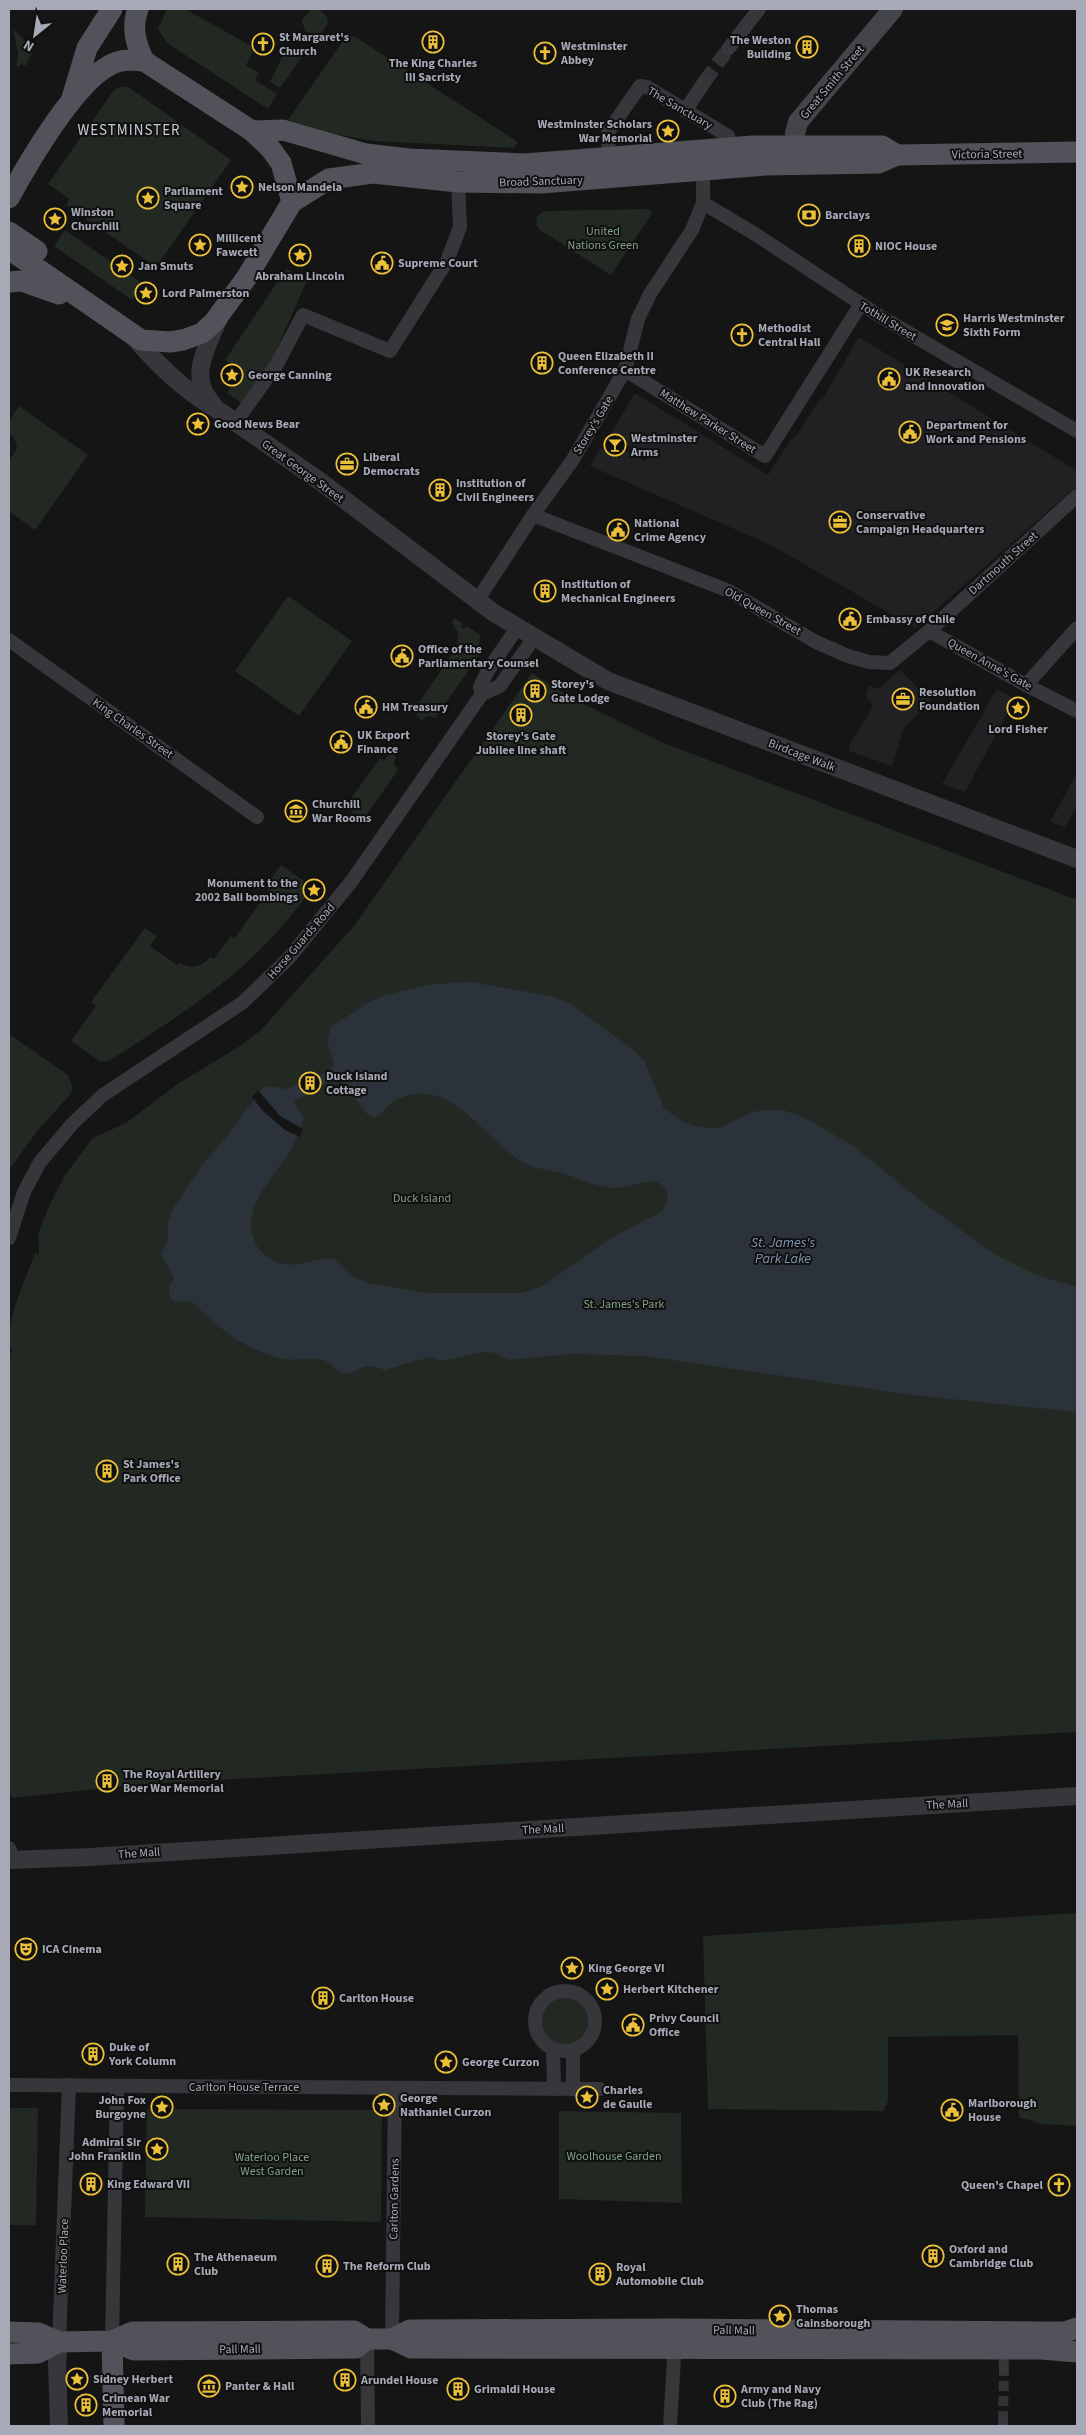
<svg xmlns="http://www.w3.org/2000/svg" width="1086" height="2435" font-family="'Source Sans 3',sans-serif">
<rect width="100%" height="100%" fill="#151516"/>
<!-- built -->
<g fill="#212123">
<polygon points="859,337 1077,471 1077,486 915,628 771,545 590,466 601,448 620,458 624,450 645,461 647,456 610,435 635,393 768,475 792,438 794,439 820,399 822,400"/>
<polygon points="900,670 931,701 904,728 892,766 849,751 849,746 872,708 872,704 866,696 869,685 878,689"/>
<polygon points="997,689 1015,699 965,792 942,784"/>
<polygon points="1077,773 1077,806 1065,827 1050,822"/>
</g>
<!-- green -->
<g fill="#212922">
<polygon points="167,9 185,9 255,48 246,65 259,73 255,80 277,94 268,109 167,43 158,29"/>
<polygon points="311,9 319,9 327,17 328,23 319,37 305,31 302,20"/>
<polygon points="13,29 34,49 25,66 21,64 19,67 16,66 18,53"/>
<polygon points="352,36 357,38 518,142 513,148 374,141 334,134 288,120 342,42 347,37"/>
<polygon points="294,51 302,57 280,88 270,82 284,53"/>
<polygon points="120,87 128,87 134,91 231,160 156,267 66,205 69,199 48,184 114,90"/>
<polygon points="647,209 652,212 651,215 611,275 540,230 536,225 537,216 545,211"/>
<polygon points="65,230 143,284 132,300 54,246"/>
<polygon points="286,269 308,278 269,367 244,405 227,393 242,371 225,360"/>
<polygon points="19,406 88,455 35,530 9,511 9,461 16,450 17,446 13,436 9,433 9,421"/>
<polygon points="288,596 352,641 299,716 235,671"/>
<polygon points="455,618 463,624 461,627 464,629 467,626 481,636 479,644 483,650 435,718 428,716 422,720 416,715 422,707 418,704 457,647 458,633 452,622"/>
<path d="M532 673 566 695 661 742 1077 900V1732L145 1784 12 1798 9 1790V1359L12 1349C0 1333 28 1273 35 1253L39 1254 38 1234 49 1206 65 1175 93 1138 126 1123 179 1083 237 1048 260 1031 354 926Z"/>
<polygon points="390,752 396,757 394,764 398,770 363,820 345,807 380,758 384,761"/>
<path d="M281 865 304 881 302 887 307 895C264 953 225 984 166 1024 147 1036 128 1050 108 1061L101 1062 71 1041 96 1006 91 1002 145 928 157 936 150 946 177 965 179 963C191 969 201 968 210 957L214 959 231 936 234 939 269 890 265 887Z"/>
<polygon points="9,1034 68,1075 73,1088 69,1096 38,1130 9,1170"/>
<polygon points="1077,1913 1077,2126 1041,2124 1031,2120 1019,2118 1018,2035 888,2037 888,2101 883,2111 708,2109 703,1936"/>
<circle cx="564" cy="2021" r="24"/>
<polygon points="9,2108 38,2108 36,2225 9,2225"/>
<polygon points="147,2109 382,2110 381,2222 145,2217"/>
<polygon points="559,2111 681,2113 682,2203 559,2199"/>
</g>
<!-- water -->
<path fill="#2b323a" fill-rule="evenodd" d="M470 982 551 996 571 1004 631 1048 645 1062 664 1108 681 1121 698 1127 719 1128 752 1112 766 1110H783L806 1118 853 1146 920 1200 994 1254 1036 1275 1077 1287V1412L912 1395 645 1356 571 1354 508 1360 496 1353 483 1352 442 1361 430 1357 384 1370C358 1359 362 1375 345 1373 336 1372 331 1362 323 1360 310 1357 297 1361 284 1359 244 1350 220 1329 192 1302L174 1301 170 1298 169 1287 174 1278 161 1254 168 1238V1224L172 1210 202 1165 228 1135 262 1088 269 1086 287 1089 331 1070 334 1064 327 1041 331 1027 369 1002 385 995 434 984ZM338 1076 367 1114 374 1118C381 1116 382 1111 388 1106 394 1100 406 1095 415 1094 461 1088 490 1147 528 1165 538 1169 548 1170 558 1172 569 1175 580 1180 591 1183 602 1187 613 1189 624 1187 639 1185 656 1174 666 1190 670 1198 666 1204 662 1211L611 1238 541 1287 522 1293H427L368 1283 352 1276 334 1259C318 1257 301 1267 285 1264 274 1263 262 1255 257 1246 236 1210 275 1177 292 1148 297 1139 300 1128 304 1119L294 1102Z"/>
<!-- pier -->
<polygon fill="#151516" points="258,1090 280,1116 303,1129 300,1137 285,1130 262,1110 252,1097"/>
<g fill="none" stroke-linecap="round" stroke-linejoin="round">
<!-- pedestrian-tunnel -->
<polyline stroke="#323336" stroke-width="10" stroke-dasharray="10 5" stroke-linecap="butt" points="1003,2421 1004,2369"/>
<!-- minor-tunnel -->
<polyline stroke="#323336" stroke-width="14" stroke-dasharray="14 7" stroke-linecap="butt" points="705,81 728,49"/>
<!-- pedestrian -->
<g stroke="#36363b" stroke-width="10">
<polyline points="1003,2350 1004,2369"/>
<polyline points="1003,2426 1003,2421"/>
</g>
<!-- minor -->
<g stroke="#36363b" stroke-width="14">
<polyline points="728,49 759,9"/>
<polyline points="685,111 705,81"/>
<polyline points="609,158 608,132 640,86 647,87 728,136 731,147"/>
<polyline points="703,203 755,234 878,315 1077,431"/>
<polyline points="625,370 765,456 861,304"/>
<polyline points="235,423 277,364 303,315 390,351 447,261 460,227 458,182"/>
<polyline points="533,515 729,591 816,642 848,656 869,662 890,663 929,631 1026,685 1077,711"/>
<polyline points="477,601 533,515 572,461 625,370 638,319 650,294 692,230 703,203 703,162"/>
<polyline points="929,631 1077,496"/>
<polyline points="9,640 257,817"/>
<polyline points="1026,685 1077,628"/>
<polyline points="482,694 480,687 487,672 517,628"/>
<polyline points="9,1238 24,1192 40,1162 73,1123 103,1095 242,1003 288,959 351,882 482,694 500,686 534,638"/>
<polyline points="9,1848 14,1860"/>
<circle cx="565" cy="2021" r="30"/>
<polyline points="553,2049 554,2089"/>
<polyline points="573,2050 573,2089"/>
<polyline points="9,2085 600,2089"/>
<polyline points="367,2339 368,2426"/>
<polyline points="392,2339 395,2088"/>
<polyline points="112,2341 117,2086"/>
<polyline points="59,2342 69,2085"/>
<polyline points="670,2426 675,2342"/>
</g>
<!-- tertiary -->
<g stroke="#36363b" stroke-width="18">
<path d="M131 334C157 364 184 391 218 410L321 482 494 613 608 681 1077 859"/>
<path d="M213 404C187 378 207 347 219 318"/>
<polyline points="9,1860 90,1857 1077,1796"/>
<polyline points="59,2426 57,2362 59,2342"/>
</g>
<!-- secondary -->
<polyline stroke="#44454b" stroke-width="20" points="796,162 795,133 798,122 893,9"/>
<!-- primary -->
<g stroke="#52535a" stroke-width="21">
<path d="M138 9C131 28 136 44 144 61"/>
<polyline points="72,98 87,48 112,9"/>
<polyline points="252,131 283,130 366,154 409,159 525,164 753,146 882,146 897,155"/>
<path d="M9 198C28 163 79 74 117 62 126 59 135 60 144 61L252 131 270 148 281 163 292 202 247 277 214 322 202 333 183 340 170 342 141 340 9 249"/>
<polyline points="292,202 329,179 373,173 458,182 541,183 766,165 879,163 897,155 1077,152"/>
<polyline points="9,232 37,251"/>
<polyline points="9,282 22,281 59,294"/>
<polyline points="9,2332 38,2333 59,2342 112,2341 133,2332 340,2331 354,2331 367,2339 392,2339 411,2348 1041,2349 1077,2352"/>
<polyline points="392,2339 410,2330 675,2329 1041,2332 1065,2332 1077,2328"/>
<polyline points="112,2341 134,2350 356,2348 367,2339"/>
<polyline points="112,2341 114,2426"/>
<polyline points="9,2354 38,2353 59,2342"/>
</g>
</g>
<!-- icons -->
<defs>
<g id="building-ring" transform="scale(1.125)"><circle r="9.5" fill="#101011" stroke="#ecc038" stroke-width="1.5"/><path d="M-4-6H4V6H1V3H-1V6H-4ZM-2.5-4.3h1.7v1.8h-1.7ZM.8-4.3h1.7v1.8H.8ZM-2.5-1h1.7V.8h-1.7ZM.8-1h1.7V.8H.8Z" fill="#ecc038"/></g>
<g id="church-ring" transform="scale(1.125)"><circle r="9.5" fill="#101011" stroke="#ecc038" stroke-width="1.5"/><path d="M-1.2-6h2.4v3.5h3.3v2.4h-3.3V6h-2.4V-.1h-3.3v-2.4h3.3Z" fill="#ecc038"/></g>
<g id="sight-ring" transform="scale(1.125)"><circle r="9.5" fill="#101011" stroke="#ecc038" stroke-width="1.5"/><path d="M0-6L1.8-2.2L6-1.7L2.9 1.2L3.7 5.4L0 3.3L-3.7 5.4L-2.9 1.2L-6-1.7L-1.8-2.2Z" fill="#ecc038"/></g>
<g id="bank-ring" transform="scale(1.125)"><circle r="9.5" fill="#101011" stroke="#ecc038" stroke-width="1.5"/><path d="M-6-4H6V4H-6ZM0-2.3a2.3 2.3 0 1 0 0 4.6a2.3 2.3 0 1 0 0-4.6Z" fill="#ecc038"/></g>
<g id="civic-ring" transform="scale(1.125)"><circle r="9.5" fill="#101011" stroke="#ecc038" stroke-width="1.5"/><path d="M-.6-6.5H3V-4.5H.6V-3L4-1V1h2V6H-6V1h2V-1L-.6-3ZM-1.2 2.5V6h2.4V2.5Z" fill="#ecc038"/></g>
<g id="university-ring" transform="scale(1.125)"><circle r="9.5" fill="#101011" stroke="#ecc038" stroke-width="1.5"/><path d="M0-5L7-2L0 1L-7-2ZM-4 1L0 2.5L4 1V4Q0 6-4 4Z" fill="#ecc038"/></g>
<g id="bar-ring" transform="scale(1.125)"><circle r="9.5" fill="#101011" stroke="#ecc038" stroke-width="1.5"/><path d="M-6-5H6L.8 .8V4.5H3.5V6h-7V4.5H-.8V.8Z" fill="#ecc038"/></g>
<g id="office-ring" transform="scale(1.125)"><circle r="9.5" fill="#101011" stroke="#ecc038" stroke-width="1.5"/><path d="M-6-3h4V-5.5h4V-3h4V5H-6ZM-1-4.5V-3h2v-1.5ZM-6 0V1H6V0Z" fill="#ecc038"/></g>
<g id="museum-ring" transform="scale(1.125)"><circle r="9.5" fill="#101011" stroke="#ecc038" stroke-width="1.5"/><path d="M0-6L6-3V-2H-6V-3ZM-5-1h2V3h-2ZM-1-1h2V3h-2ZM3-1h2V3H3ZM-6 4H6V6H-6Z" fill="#ecc038"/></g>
<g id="theatre-ring" transform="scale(1.125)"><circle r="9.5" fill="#101011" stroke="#ecc038" stroke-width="1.5"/><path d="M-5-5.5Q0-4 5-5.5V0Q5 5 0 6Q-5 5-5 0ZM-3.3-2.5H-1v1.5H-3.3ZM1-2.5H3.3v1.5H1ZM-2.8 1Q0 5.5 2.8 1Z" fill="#ecc038"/></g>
</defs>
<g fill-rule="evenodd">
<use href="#building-ring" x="433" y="42"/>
<use href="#church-ring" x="263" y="44"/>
<use href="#building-ring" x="807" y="47"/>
<use href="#church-ring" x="545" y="53"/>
<use href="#sight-ring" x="668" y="131"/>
<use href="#sight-ring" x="242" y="187"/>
<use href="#sight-ring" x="148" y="198"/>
<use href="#bank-ring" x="809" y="215"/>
<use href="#sight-ring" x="55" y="219"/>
<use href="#sight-ring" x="200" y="245"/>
<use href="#building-ring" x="859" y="246"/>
<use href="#sight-ring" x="300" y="255"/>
<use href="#civic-ring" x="382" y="263"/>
<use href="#sight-ring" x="122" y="266"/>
<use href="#sight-ring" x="146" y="293"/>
<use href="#university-ring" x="947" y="325"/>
<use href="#church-ring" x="742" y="335"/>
<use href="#building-ring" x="542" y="363"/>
<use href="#sight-ring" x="232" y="375"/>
<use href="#civic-ring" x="889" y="379"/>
<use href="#sight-ring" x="198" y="424"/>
<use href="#civic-ring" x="910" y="432"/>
<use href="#bar-ring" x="615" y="445"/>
<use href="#office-ring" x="347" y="464"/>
<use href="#building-ring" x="440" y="490"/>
<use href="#office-ring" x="840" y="522"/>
<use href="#civic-ring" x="618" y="530"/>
<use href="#building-ring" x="545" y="591"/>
<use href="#civic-ring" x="850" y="619"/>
<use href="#civic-ring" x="402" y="656"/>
<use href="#building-ring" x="535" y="691"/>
<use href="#office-ring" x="903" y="699"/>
<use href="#civic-ring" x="366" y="707"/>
<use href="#sight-ring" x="1018" y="708"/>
<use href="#building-ring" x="521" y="715"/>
<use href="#civic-ring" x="341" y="742"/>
<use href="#museum-ring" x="296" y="811"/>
<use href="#sight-ring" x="314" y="890"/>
<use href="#building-ring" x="310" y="1083"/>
<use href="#building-ring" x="107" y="1471"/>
<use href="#building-ring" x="107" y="1781"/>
<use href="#theatre-ring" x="26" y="1949"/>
<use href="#sight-ring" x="572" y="1968"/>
<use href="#sight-ring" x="607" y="1989"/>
<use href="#building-ring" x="323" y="1998"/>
<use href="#civic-ring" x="633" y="2025"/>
<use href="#building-ring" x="93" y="2054"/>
<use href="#sight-ring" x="446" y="2062"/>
<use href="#sight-ring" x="587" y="2097"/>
<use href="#sight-ring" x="384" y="2105"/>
<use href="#sight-ring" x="162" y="2107"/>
<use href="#civic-ring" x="952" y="2110"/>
<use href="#sight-ring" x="157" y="2149"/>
<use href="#building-ring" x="91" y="2184"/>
<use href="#church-ring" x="1059" y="2185"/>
<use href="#building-ring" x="933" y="2256"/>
<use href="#building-ring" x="178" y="2264"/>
<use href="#building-ring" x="327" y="2266"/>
<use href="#building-ring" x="600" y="2274"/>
<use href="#sight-ring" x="780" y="2316"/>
<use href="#sight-ring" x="77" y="2379"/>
<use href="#building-ring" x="345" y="2380"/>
<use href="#museum-ring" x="209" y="2386"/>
<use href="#building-ring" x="458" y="2389"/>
<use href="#building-ring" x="725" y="2396"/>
<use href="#building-ring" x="86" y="2405"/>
</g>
<g text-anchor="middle" stroke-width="4" stroke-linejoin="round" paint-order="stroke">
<!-- poi labels -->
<g font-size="12" font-weight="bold" fill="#a7aab6" stroke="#101011" text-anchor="start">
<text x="279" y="41">St Margaret's<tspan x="279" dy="14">Church</tspan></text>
<text x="791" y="44" text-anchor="end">The Weston<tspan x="791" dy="14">Building</tspan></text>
<text x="561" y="50">Westminster<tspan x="561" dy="14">Abbey</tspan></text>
<text x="433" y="67" text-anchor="middle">The King Charles<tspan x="433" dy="14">III Sacristy</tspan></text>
<text x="652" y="128" text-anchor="end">Westminster Scholars<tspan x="652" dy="14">War Memorial</tspan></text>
<text x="258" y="191">Nelson Mandela</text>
<text x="164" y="195">Parliament<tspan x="164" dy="14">Square</tspan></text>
<text x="71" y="216">Winston<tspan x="71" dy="14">Churchill</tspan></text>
<text x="825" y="219">Barclays</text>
<text x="216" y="242">Millicent<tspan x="216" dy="14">Fawcett</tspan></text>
<text x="875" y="250">NIOC House</text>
<text x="398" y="267">Supreme Court</text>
<text x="138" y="270">Jan Smuts</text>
<text x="300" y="280" text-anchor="middle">Abraham Lincoln</text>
<text x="162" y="297">Lord Palmerston</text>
<text x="963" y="322">Harris Westminster<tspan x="963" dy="14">Sixth Form</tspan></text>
<text x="758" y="332">Methodist<tspan x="758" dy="14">Central Hall</tspan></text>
<text x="558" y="360">Queen Elizabeth II<tspan x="558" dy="14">Conference Centre</tspan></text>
<text x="905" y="376">UK Research<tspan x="905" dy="14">and Innovation</tspan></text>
<text x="248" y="379">George Canning</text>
<text x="214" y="428">Good News Bear</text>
<text x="926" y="429">Department for<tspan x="926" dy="14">Work and Pensions</tspan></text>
<text x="631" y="442">Westminster<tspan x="631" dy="14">Arms</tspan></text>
<text x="363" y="461">Liberal<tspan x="363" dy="14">Democrats</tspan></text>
<text x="456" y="487">Institution of<tspan x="456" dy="14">Civil Engineers</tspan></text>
<text x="856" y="519">Conservative<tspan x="856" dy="14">Campaign Headquarters</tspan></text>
<text x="634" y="527">National<tspan x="634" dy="14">Crime Agency</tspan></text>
<text x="561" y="588">Institution of<tspan x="561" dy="14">Mechanical Engineers</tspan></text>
<text x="866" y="623">Embassy of Chile</text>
<text x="418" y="653">Office of the<tspan x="418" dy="14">Parliamentary Counsel</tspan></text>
<text x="551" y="688">Storey's<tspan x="551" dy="14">Gate Lodge</tspan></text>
<text x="919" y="696">Resolution<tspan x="919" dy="14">Foundation</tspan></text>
<text x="382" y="711">HM Treasury</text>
<text x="1018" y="733" text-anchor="middle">Lord Fisher</text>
<text x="357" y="739">UK Export<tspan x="357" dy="14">Finance</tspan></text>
<text x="521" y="740" text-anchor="middle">Storey's Gate<tspan x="521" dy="14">Jubilee line shaft</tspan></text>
<text x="312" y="808">Churchill<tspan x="312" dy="14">War Rooms</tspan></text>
<text x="298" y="887" text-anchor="end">Monument to the<tspan x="298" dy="14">2002 Bali bombings</tspan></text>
<text x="326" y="1080">Duck Island<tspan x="326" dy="14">Cottage</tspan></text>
<text x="123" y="1468">St James's<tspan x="123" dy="14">Park Office</tspan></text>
<text x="123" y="1778">The Royal Artillery<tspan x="123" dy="14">Boer War Memorial</tspan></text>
<text x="42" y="1953">ICA Cinema</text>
<text x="588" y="1972">King George VI</text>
<text x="623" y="1993">Herbert Kitchener</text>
<text x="339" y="2002">Carlton House</text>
<text x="649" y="2022">Privy Council<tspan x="649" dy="14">Office</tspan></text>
<text x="109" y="2051">Duke of<tspan x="109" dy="14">York Column</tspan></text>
<text x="462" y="2066">George Curzon</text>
<text x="603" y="2094">Charles<tspan x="603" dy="14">de Gaulle</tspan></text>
<text x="400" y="2102">George<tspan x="400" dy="14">Nathaniel Curzon</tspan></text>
<text x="146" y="2104" text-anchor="end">John Fox<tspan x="146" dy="14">Burgoyne</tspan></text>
<text x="968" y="2107">Marlborough<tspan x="968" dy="14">House</tspan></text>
<text x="141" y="2146" text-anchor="end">Admiral Sir<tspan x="141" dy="14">John Franklin</tspan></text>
<text x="107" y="2188">King Edward VII</text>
<text x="1043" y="2189" text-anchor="end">Queen's Chapel</text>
<text x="949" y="2253">Oxford and<tspan x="949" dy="14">Cambridge Club</tspan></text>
<text x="194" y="2261">The Athenaeum<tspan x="194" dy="14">Club</tspan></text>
<text x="343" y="2270">The Reform Club</text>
<text x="616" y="2271">Royal<tspan x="616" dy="14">Automobile Club</tspan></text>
<text x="796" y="2313">Thomas<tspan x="796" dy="14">Gainsborough</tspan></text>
<text x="93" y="2383">Sidney Herbert</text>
<text x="361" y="2384">Arundel House</text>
<text x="225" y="2390">Panter &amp; Hall</text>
<text x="474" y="2393">Grimaldi House</text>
<text x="741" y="2393">Army and Navy<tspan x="741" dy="14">Club (The Rag)</tspan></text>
<text x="102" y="2402">Crimean War<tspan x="102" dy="14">Memorial</tspan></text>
</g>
<!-- street labels -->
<g font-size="12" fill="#a7aab6" stroke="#101011">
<text transform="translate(832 82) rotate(-50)" y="4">Great Smith Street</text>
<text transform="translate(680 108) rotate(30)" y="4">The Sanctuary</text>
<text transform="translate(987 154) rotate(-1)" y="4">Victoria Street</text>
<text transform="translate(541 181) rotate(-2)" y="4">Broad Sanctuary</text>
<text transform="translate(888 321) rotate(31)" y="4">Tothill Street</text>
<text transform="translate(708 421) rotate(32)" y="4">Matthew Parker Street</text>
<text transform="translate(593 425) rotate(-59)" y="4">Storey's Gate</text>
<text transform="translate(303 471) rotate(36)" y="4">Great George Street</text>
<text transform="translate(1003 563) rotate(-42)" y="4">Dartmouth Street</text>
<text transform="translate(763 611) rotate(29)" y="4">Old Queen Street</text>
<text transform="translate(990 664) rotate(29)" y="4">Queen Anne's Gate</text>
<text transform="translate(133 728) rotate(35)" y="4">King Charles Street</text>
<text transform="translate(802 755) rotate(21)" y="4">Birdcage Walk</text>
<text transform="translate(301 941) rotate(-49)" y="4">Horse Guards Road</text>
<text transform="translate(947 1804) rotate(-3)" y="4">The Mall</text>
<text transform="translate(543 1829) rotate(-3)" y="4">The Mall</text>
<text transform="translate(139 1853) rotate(-4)" y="4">The Mall</text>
<text x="244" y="2091">Carlton House Terrace</text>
<text transform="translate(394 2199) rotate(-89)" y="4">Carlton Gardens</text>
<text transform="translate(63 2256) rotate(-88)" y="4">Waterloo Place</text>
<text transform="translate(734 2330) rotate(1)" y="4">Pall Mall</text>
<text transform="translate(240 2349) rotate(-1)" y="4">Pall Mall</text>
</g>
<!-- park labels -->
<g font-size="12" fill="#7fa184" stroke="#101011">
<text x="603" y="235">United<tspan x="603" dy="14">Nations Green</tspan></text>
<text x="422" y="1202">Duck Island</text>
<text x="624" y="1308">St. James's Park</text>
<text x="614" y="2160">Woolhouse Garden</text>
<text x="272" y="2161">Waterloo Place<tspan x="272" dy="14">West Garden</tspan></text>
</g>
<!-- water labels -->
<g font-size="14" font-style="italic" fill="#7f94b0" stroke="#101011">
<text x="783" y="1247">St. James's<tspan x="783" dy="16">Park Lake</tspan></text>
</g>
<!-- quarter labels -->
<g font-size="15" letter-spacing="1" fill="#c8cad2" stroke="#101011">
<text x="129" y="135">WESTMINSTER</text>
</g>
</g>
<!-- border -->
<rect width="1086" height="2435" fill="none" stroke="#a7aab6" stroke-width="20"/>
<!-- north arrow -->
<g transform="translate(35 35) rotate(210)" stroke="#101011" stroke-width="4" paint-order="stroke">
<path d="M0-4L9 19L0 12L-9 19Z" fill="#a7aab6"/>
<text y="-8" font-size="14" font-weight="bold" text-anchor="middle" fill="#a7aab6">N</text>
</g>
</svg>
